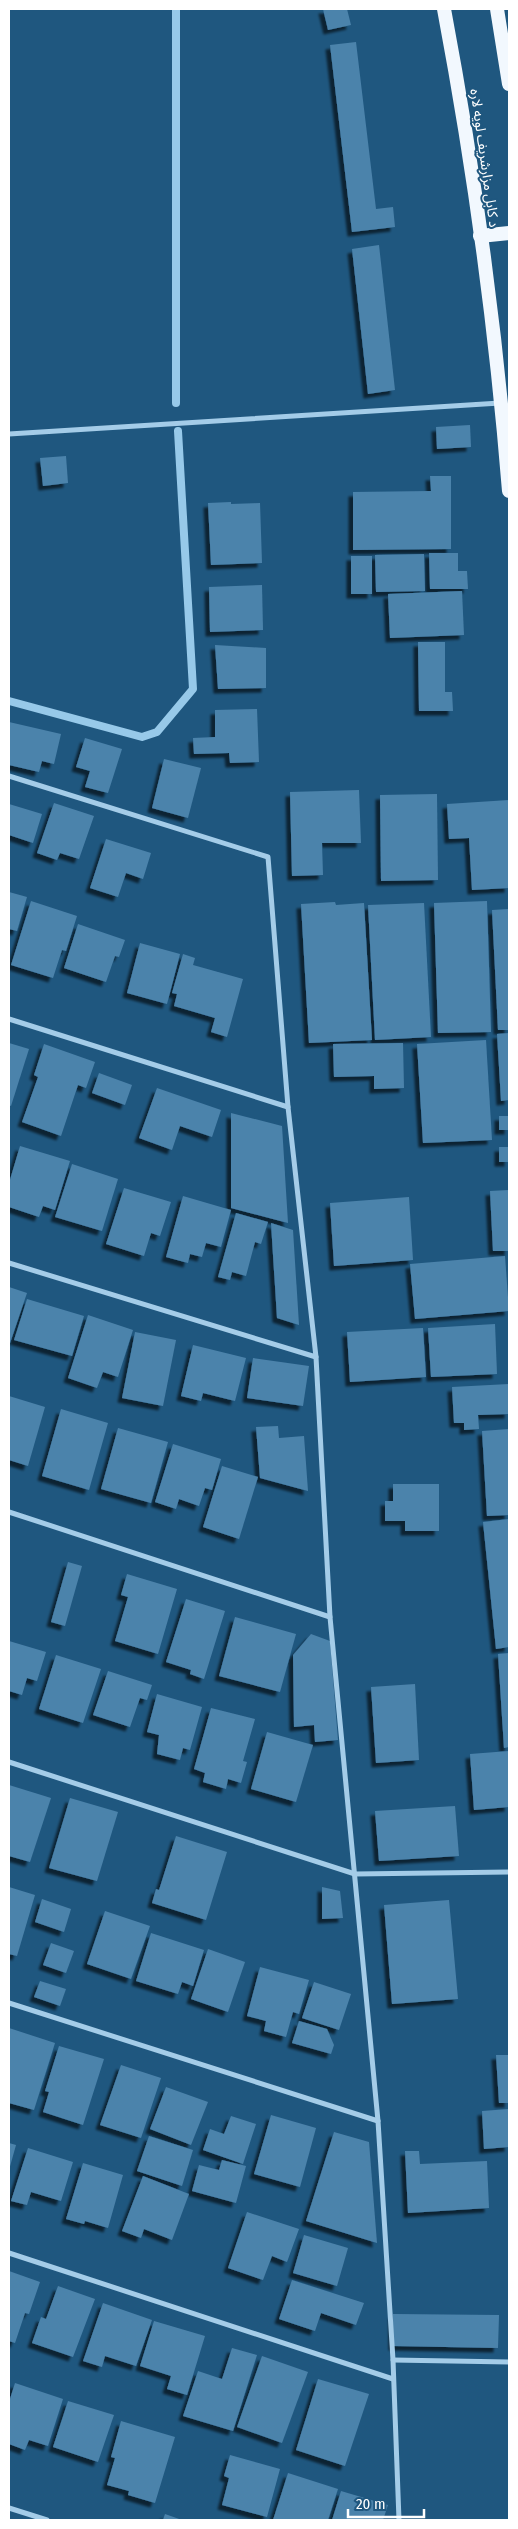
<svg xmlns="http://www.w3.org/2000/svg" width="518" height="2529" font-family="'Fira Sans Condensed','Noto Sans Arabic',sans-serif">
<defs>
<filter id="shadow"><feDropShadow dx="-4.5" dy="4.5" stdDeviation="1" flood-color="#0009"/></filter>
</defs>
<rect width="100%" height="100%" fill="#1f577f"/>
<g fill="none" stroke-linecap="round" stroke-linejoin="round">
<!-- stream -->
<g stroke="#97c9e9" stroke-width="8">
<polyline points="176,9 176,403"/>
<polyline points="9,701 142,737 157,732 193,689 178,431"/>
</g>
</g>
<!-- building -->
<g fill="#4c83ab" filter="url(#shadow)">
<polygon points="323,9 347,9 351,25 328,30"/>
<polygon points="356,42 376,209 393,207 395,227 352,232 330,45"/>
<polygon points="379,245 395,390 368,394 352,249"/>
<polygon points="470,425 471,447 437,449 436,427"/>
<polygon points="66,456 68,483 43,486 40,458"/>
<polygon points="430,476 451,476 451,549 353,550 353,492 431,491"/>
<polygon points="231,502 231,504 260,503 262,563 211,565 208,503"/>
<polygon points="429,553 458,553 458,571 467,571 468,589 430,589"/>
<polygon points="424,554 425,591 376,592 375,555"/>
<rect x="351" y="556" width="21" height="38"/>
<polygon points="262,585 263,630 210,632 209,587"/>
<polygon points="462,591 464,635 390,638 388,594"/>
<polygon points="418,642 445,642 445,692 452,692 453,711 419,711"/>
<polygon points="215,645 266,648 266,688 218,689"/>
<polygon points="257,709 259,762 230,763 229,753 194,754 193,738 215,737 215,710"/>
<polygon points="9,722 61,734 54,764 42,761 39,772 9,765"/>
<polygon points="85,738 122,749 108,793 85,787 90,771 76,767"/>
<polygon points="164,759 201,768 188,818 152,808"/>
<polygon points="359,790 361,843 322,843 323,875 292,876 290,792"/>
<polygon points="437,794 438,880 381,881 380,795"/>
<polygon points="509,800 509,888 472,890 469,838 449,839 447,804"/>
<polygon points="54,803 94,816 79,859 60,853 57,860 37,853"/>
<polygon points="9,804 42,814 33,843 9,835"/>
<polygon points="106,839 151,853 143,879 126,873 118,897 90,888"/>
<polygon points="9,892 27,897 17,931 9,929"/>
<polygon points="31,901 77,916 66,951 62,950 53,978 11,965"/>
<polygon points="487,901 491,1032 438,1033 434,903"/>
<polygon points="335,902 336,905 364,903 372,1040 309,1043 301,904"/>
<polygon points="424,903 431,1037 375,1040 368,905"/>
<polygon points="509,909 509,1030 498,1030 492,910"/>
<polygon points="78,924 125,940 119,957 115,956 106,982 64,968"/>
<polygon points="140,943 180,954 167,1004 127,993"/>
<polygon points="183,954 195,958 193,965 243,979 227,1037 211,1032 215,1018 174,1006 177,994 172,993"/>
<polygon points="509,1033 509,1100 501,1101 497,1034"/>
<polygon points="486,1040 492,1140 423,1143 417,1044"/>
<polygon points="9,1043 29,1049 11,1106 9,1105"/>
<polygon points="403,1043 404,1088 374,1089 374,1076 334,1077 333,1044"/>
<polygon points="44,1044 95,1062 86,1088 78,1085 61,1136 22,1122 38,1077 34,1075"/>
<polygon points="99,1073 132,1085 125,1105 92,1093"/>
<polygon points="157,1088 221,1110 212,1137 180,1126 172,1150 139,1138"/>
<polygon points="231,1113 282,1126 288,1223 231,1208"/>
<rect x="499" y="1116" width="10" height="14"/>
<polygon points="20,1146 70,1161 55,1210 43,1206 39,1217 9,1207 9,1183"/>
<rect x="499" y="1147" width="10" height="15"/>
<polygon points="72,1164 118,1179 102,1231 55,1217"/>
<polygon points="124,1188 171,1202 160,1236 151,1233 144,1256 106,1244"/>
<polygon points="509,1190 509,1251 493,1251 490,1191"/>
<polygon points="183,1196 231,1210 221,1247 206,1243 202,1257 190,1254 188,1263 166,1257"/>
<polygon points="409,1197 413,1260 334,1266 330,1203"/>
<polygon points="236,1213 268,1222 261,1244 255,1242 246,1276 232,1272 230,1280 218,1277"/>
<polygon points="271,1223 293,1230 299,1325 277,1318"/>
<polygon points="505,1256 509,1311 415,1319 410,1264"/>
<polygon points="9,1287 27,1293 9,1346"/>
<polygon points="27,1299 84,1316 72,1356 14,1340"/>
<polygon points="88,1315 133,1330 118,1377 103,1372 97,1388 68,1378"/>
<polygon points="495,1324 497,1374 431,1377 428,1328"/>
<polygon points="423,1328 426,1377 350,1382 347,1332"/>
<polygon points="135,1332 176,1340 163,1406 122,1398"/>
<polygon points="193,1345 246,1358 235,1401 203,1393 201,1401 181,1396"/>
<polygon points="253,1358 309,1366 303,1406 247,1398"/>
<polygon points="509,1384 509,1414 478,1415 479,1429 464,1430 464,1423 454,1423 452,1387"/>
<polygon points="9,1396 45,1407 28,1466 9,1460"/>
<polygon points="61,1409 108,1423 89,1490 42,1476"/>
<polygon points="278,1426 279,1438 304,1436 308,1491 260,1478 256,1427"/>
<polygon points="118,1428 168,1442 151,1503 101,1489"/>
<polygon points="509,1429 509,1515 487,1516 482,1431"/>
<polygon points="173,1444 221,1459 212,1490 205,1488 199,1506 179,1499 176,1509 155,1502"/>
<polygon points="222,1466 258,1477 239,1539 203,1527"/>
<polygon points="393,1484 439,1484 439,1531 405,1531 405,1521 385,1521 385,1501 393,1501"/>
<polygon points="509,1519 509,1647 496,1649 483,1522"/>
<polygon points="68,1562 82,1566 65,1626 51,1622"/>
<polygon points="127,1574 177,1589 158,1654 115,1641 128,1597 121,1595"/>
<polygon points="186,1599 225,1611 204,1679 190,1674 191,1670 166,1662"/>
<polygon points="235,1617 296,1634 280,1692 219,1676"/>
<polygon points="311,1634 330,1641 338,1740 315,1742 314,1725 294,1727 293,1655"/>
<polygon points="9,1641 46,1652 37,1681 27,1678 22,1695 9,1691"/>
<polygon points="509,1653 509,1747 504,1748 498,1654"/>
<polygon points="56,1655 101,1669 83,1723 39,1709"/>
<polygon points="108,1671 152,1685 147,1700 140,1698 130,1727 93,1715"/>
<polygon points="415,1684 419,1760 376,1763 371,1687"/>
<polygon points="157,1694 202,1707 190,1750 183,1748 180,1760 157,1754 159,1735 147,1732"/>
<polygon points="211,1708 255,1719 243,1761 247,1762 241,1783 228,1779 226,1789 203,1782 205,1773 194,1769"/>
<polygon points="267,1732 313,1745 296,1802 251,1789"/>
<polygon points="509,1751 509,1807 474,1810 470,1754"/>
<polygon points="9,1785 51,1798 30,1862 9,1856"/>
<polygon points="70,1798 118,1812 97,1881 49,1868"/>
<polygon points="455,1806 459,1856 379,1861 375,1811"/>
<polygon points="176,1836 227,1852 206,1920 152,1903 156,1889 159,1890"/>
<polygon points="9,1887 35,1895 17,1956 9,1954"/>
<polygon points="322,1887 340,1891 343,1918 322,1919"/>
<polygon points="42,1899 71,1909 64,1932 35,1922"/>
<polygon points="449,1900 458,1999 392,2004 384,1905"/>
<polygon points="105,1911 150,1926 131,1979 87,1964"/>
<polygon points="151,1933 204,1950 193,1986 182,1982 178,1994 136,1981"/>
<polygon points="51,1943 74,1951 66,1973 43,1965"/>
<polygon points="208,1949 245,1962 228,2012 191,1999"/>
<polygon points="260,1967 309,1980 299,2014 293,2012 286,2037 264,2031 266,2021 247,2016"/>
<polygon points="40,1981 66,1989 60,2006 34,1997"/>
<polygon points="314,1982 351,1994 339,2030 302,2018"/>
<polygon points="299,2021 327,2029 334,2045 331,2054 292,2043"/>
<polygon points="9,2028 55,2043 34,2110 9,2103"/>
<polygon points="59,2046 104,2059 83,2125 43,2112 49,2092 45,2091"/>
<polygon points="496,2055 509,2055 509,2103 499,2103"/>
<polygon points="121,2065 161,2078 141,2138 100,2125"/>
<polygon points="166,2087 208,2102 191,2145 150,2129"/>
<polygon points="509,2109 509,2147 484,2149 482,2111"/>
<polygon points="271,2115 316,2128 300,2187 254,2174"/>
<polygon points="231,2116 256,2124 243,2164 203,2150 210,2129 224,2134"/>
<polygon points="334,2132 369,2142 377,2243 306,2221"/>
<polygon points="149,2136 193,2150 182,2186 137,2171"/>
<polygon points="9,2143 16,2145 9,2170"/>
<polygon points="28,2148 73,2162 61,2201 31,2192 27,2205 11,2201"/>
<polygon points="405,2151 419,2151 420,2164 487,2161 489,2208 408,2213"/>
<polygon points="222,2160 246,2166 236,2203 192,2191 199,2165 219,2170"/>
<polygon points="83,2163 123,2175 108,2228 85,2221 84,2224 66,2219"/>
<polygon points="143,2176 189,2194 172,2240 144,2229 141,2238 122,2231"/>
<polygon points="247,2212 299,2229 287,2262 272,2256 263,2280 228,2268"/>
<polygon points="304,2235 348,2248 337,2286 293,2273"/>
<polygon points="9,2271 40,2282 29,2314 25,2313 15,2343 9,2341"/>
<polygon points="292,2280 364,2303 356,2325 321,2313 315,2331 279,2319"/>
<polygon points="58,2286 95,2299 73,2357 32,2343 41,2317 46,2319"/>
<polygon points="103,2303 152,2320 136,2366 105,2356 102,2367 83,2361"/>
<polygon points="393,2314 499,2315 498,2348 393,2346"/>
<polygon points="154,2321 205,2336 187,2395 167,2389 171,2376 140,2366"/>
<polygon points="232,2348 257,2355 233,2431 183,2416 198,2371 222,2379"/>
<polygon points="262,2356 308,2372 282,2443 237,2427"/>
<polygon points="318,2379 369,2394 345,2466 296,2450"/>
<polygon points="15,2383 63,2399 48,2446 29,2440 25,2450 9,2444 9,2402"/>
<polygon points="68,2401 114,2415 98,2462 53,2447"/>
<polygon points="121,2421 175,2437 155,2503 128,2495 129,2491 107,2485 115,2458 111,2457"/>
<polygon points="230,2455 280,2469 267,2517 222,2505 229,2478 224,2476"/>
<polygon points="288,2473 338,2489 328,2520 273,2520"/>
<polygon points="341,2491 388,2505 383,2520 332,2520"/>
<polygon points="165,2514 182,2520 163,2520"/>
</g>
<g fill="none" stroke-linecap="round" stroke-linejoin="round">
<!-- minor -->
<g stroke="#a4cce8" stroke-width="5">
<polyline points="9,434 500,403"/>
<polyline points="9,776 268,857 288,1107 316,1357 330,1617 378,2121 393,2360 399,2520"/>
<polyline points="9,1019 288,1107"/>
<polyline points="9,1263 316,1357"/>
<polyline points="9,1512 330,1617"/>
<polyline points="9,1762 355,1874 509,1872"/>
<polyline points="9,2003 378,2121"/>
<polyline points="9,2253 393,2379"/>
<polyline points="393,2360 509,2362"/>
<polyline points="9,2508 47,2520"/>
</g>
<!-- trunk -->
<g stroke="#f2f8fe" stroke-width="14">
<path d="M444 9C474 168 496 329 509 491"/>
<polyline points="497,9 509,84"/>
<polyline points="480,236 509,233"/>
</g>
</g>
<g text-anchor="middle" stroke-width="4" stroke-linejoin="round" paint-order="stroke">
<!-- street labels -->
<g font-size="14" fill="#fff" stroke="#1f577f">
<text transform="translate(485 158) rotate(82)" y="5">د کابل مزارشریف لویه لاره</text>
</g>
</g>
<!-- border -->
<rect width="518" height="2529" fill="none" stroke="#ffffff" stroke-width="20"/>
<!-- scale -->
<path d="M348 2509v8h76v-8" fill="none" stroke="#ffffff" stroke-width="2.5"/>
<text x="356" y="2509" font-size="15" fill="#ffffff" stroke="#1f577f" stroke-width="4" paint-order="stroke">20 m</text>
</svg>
